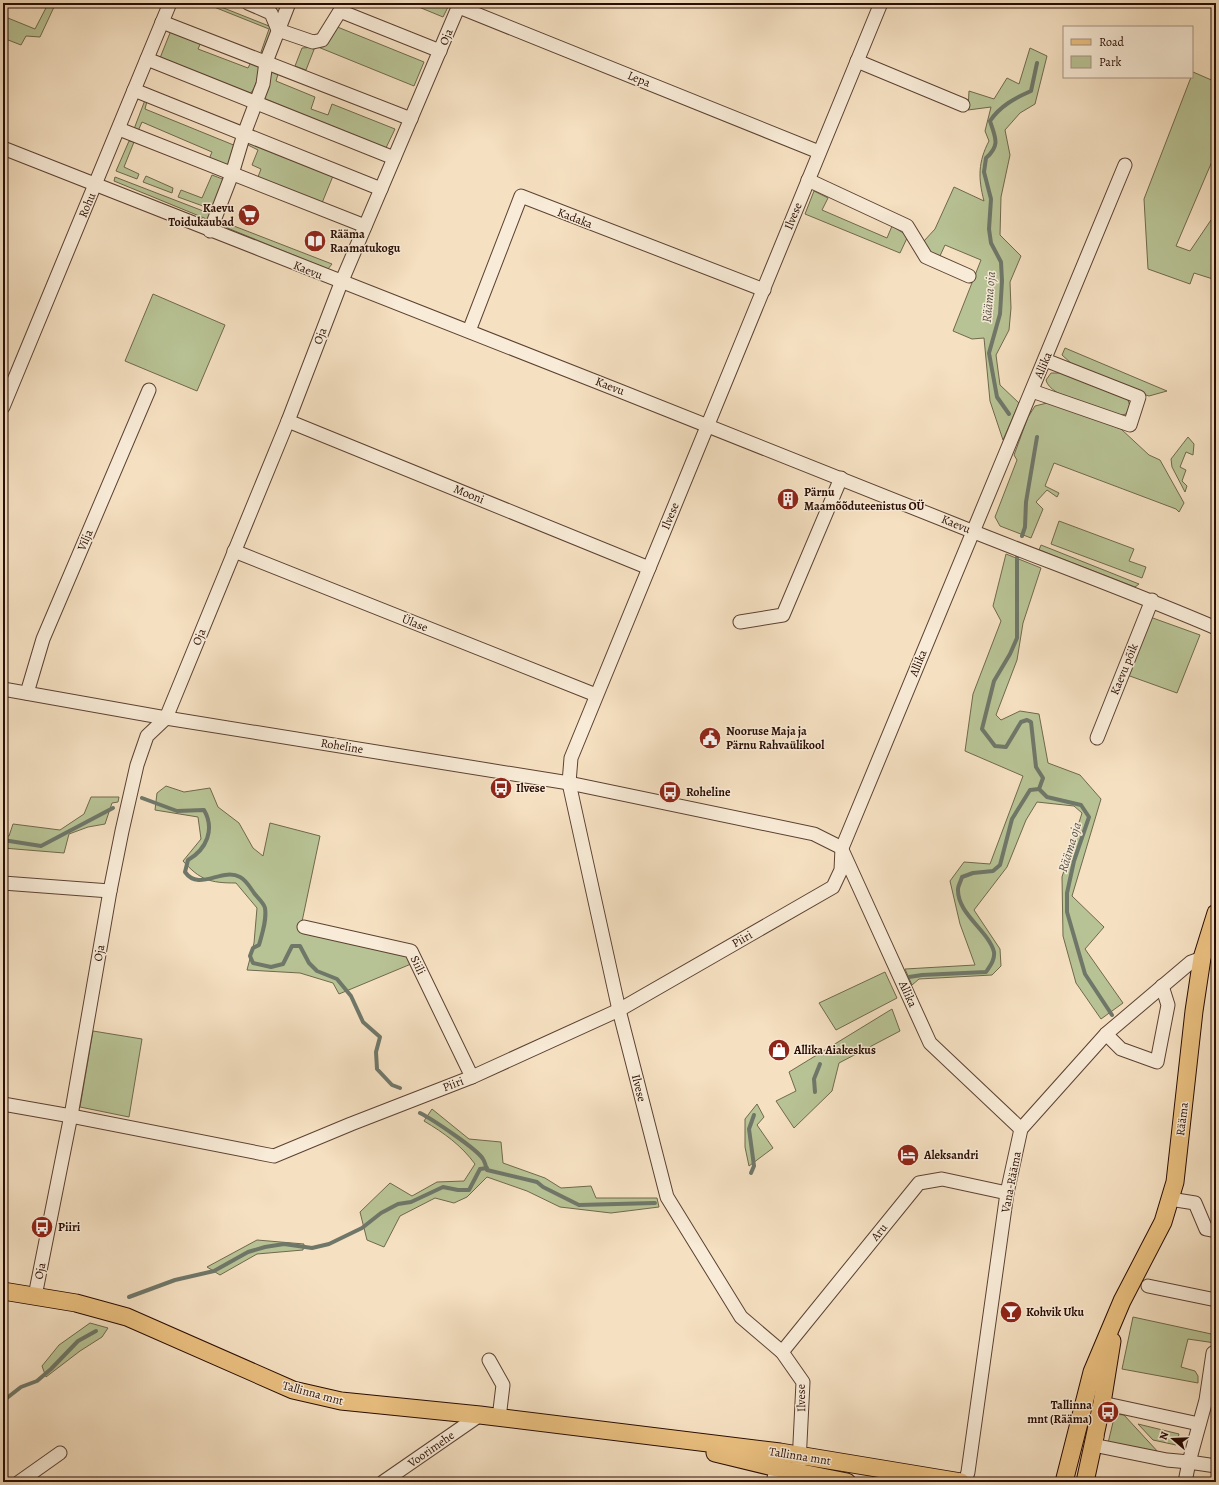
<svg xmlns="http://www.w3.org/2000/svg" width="1219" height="1485" font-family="Alegreya,serif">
<rect width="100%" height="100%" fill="#f5e0c1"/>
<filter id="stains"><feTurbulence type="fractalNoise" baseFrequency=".005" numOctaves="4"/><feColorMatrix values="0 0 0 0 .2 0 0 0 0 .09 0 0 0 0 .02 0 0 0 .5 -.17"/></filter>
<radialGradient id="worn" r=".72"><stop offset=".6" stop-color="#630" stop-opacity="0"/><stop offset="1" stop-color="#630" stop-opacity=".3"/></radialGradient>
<!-- green -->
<g fill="#b8c395" stroke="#70684c">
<polygon points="204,3 211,3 269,26 272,29 263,53 261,52 269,29"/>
<polygon points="409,3 450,3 443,17"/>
<polygon points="48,4 54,7 40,37 26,36 21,45 3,38 3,16 35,29"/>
<polygon points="335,26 424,62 414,86 318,47"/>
<path d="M172 28 202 40 198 49 248 68 252 60 258 62C260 72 257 86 250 94L160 58Z"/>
<polygon points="315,47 306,70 295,66 302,48"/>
<path d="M1030 48 1047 56 1035 104 1020 113 1005 130 1010 155 1001 197 1000 235 1021 256 1010 282 1011 308 1009 330 996 355 1000 385 1019 403 1003 440 990 401 984 338 972 339 953 331 981 260 945 245 939 258 929 255 924 241 935 229 954 187 984 201C978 178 978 162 989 141L985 131 991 107 968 110 969 91 994 99 1007 78 1019 84Z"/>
<polygon points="274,71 279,71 276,81 315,97 311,109 328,115 332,104 395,129 385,150 260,101 271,73"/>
<polygon points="1193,72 1216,82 1216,152 1176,246 1190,251 1211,220 1216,221 1216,280 1194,273 1190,284 1148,269 1144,199"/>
<polygon points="145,100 147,101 145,109 236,146 229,168 209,159 212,152 142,122 138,131 134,129"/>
<polygon points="129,141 134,142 124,167 139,174 137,179 116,171"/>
<polygon points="250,141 333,176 322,203 258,177 261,169 252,165 258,150 248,145"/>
<polygon points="212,175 225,180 214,210 178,197 181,190 202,198"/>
<polygon points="146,176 173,188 172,193 143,182"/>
<polygon points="115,177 211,214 209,220 114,181"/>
<polygon points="814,191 828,198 822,210 887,238 892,226 908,236 900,253 805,214"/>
<polygon points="221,221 332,264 328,269 220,225"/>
<polygon points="153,294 225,325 197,391 125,361"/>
<polygon points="1065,348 1167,391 1149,396 1130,390 1072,364 1062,355"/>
<path d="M1051 373H1064L1127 397 1130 406 1126 414 1118 416C1102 410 1049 397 1046 380Z"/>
<polygon points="1051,402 1121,429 1149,455 1160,460 1184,503 1179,512 1176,509 1054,463 1045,486 1059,493 1057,497 1047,490 1036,502 1043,509 1031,538 1000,526 995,517 1017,460 1014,455 1028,417 1035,406"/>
<polygon points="1188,437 1194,444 1193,455 1186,452 1180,467 1186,470 1182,481 1187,486 1185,492 1172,467 1171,459"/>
<polygon points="1059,521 1134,549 1129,561 1146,567 1142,578 1051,544"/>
<polygon points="1041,545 1139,584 1135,587 1039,550"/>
<polygon points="1006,554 1041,568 1023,623 1017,660 996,715 1001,720 1020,711 1039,714 1048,763 1080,775 1101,799 1072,896 1104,927 1085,949 1123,1003 1101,1019 1076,983 1063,936 1062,877 1082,813 1074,806 1037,802 1026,820 1007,867 974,910 1000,949 1001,966 992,975 919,979 912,985 905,969 975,965 960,924 950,881 964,862 990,864 1023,776 965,751 973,694 1001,621 993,606"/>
<polygon points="1150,617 1200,635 1177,693 1127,675"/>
<path d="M166 786 184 792 210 788 218 807 239 823 253 848 263 856 270 823 320 836 300 931 405 954 411 964 339 994 333 983 300 973 247 970 254 943 257 908 236 883C210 883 200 880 183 861L201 839 198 817 155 810 157 793Z"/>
<polygon points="91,797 119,797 118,802 112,803 105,824 88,827 69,834 64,853 3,848 3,836 9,836 13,824 60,830 84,814"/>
<polygon points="885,972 897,998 836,1030 819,1003"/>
<polygon points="892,1009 900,1031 839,1063 832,1091 794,1128 776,1101 796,1091 789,1072"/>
<polygon points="93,1031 142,1039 129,1117 80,1107"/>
<polygon points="757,1104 764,1117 757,1125 773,1148 749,1166 745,1147 745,1119"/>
<path d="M432 1109 469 1139 501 1142 503 1163 545 1178 561 1188 591 1186 596 1198H657L659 1207 611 1213 560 1207 527 1191 487 1177 467 1197 454 1203 435 1198 400 1216 384 1247 367 1240 360 1212 390 1183 412 1196 437 1182 464 1181 475 1164C461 1145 444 1133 424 1121Z"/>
<polygon points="257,1240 304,1244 303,1250 257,1254 220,1275 207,1267"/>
<polygon points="1133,1317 1216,1335 1215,1343 1188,1339 1181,1367 1195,1371 1198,1376 1198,1383 1122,1369"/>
<polygon points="90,1323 108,1328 102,1337 80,1351 46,1377 42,1366 59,1345"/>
<polygon points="1115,1414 1124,1415 1159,1453 1108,1443"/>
<polygon points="1138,1424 1179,1434 1176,1445 1153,1440"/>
</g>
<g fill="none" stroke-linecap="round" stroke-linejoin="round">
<!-- stream -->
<g stroke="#6f7769" stroke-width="4">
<path d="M1009 414 997 397 989 353 1000 314 1002 281 1001 262 991 243 989 229 991 199 984 172 986 158C1001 145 995 137 990 121 1000 106 1015 98 1031 91L1037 63"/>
<polyline points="1022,536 1025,527 1026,502 1037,437"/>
<polyline points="1017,557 1017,638 1010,654 994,681 982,729 995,746 1006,747 1021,722 1027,720 1031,722 1036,767 1043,778 1039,789 1047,797 1081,805 1089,817 1074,861 1067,893 1067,912 1085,974 1112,1015"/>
<path d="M142 798 177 811 204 810C215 829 207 849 188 860L185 872C199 892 222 867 240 877 246 880 250 887 254 893 257 897 264 903 265 908 267 920 262 934 259 945L253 948 250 956 253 963 271 967 283 964 292 946H300L309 963 317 971 337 979 351 996 363 1022 380 1037 376 1052 377 1069 392 1085 400 1088"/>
<polyline points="3,840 41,846 113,808"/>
<path d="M909 977 922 975 986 972C990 966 995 960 994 952 989 931 957 914 958 889 958 886 961 881 962 877L973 873 993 871 1000 865 1012 819 1030 790 1039 789"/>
<polyline points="815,1092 814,1079 820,1064"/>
<path d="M420 1113C432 1119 477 1149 483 1159 485 1162 486 1167 487 1170L537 1182 543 1187 579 1205 655 1203"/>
<polyline points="751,1173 754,1166 749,1129 754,1115"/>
<polyline points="129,1297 175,1280 214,1271 248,1252 265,1247 284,1244 312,1248 329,1244 362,1228 381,1213 398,1204 411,1202 443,1187 458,1190 469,1190 480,1169 487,1168"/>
<polyline points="3,1401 21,1387 37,1381 51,1369 78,1341 96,1331"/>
</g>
<!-- minor casing -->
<g stroke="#5c4132" stroke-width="15">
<g id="minor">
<polyline points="248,3 271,13 278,30 313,42 322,40 340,11 440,51"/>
<polyline points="459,7 819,152"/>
<polyline points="162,22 411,119"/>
<polyline points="147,59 394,158"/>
<polyline points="857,61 963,105"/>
<polyline points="134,90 381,189"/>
<polyline points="119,129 365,226"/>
<path d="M3 148C320 275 638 396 954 524 1041 559 1130 591 1216 628"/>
<polyline points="808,180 907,226 926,257 969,276"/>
<polyline points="210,231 232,174 244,134 263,84 266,62 289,3"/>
<polyline points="469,331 521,196 764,290"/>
<polyline points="1032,391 1130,425 1139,397 1045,360"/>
<polyline points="3,407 170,3"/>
<polyline points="288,421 649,568"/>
<polyline points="234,551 596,695"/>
<polyline points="740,622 783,615 841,478"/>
<polyline points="3,689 166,718 569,783 814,834 842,848"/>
<polyline points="27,693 43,639 149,390"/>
<polyline points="1097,738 1152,600"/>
<polyline points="843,852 930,1043 1021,1129"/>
<polyline points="3,883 110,891"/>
<polyline points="304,927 411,951 472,1077"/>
<polyline points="1106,1034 1121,1049 1157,1062 1168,1005 1162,986"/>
<polyline points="3,1104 71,1116 274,1156 351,1124 472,1077 619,1010 833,887 841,870 842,848 1125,165"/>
<polyline points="1170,1199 1195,1203 1206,1229 1216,1231"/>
<polyline points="1148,1286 1216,1300"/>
<polyline points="35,1296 72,1110 110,891 122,831 137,765 147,736 166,718 288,421 341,283 460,3"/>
<polyline points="782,1352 919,1183 942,1179 1007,1193"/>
<polyline points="489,1360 503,1385 499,1418"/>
<polyline points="1102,1403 1199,1424"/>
<polyline points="1097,1437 1093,1445 1167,1460 1189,1462 1206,1400 1213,1353"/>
<polyline points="799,1463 803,1382 782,1352 741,1317 667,1197 619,1010 569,783 571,758 881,3"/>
<polyline points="19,1482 60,1453"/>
<polyline points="383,1482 480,1415"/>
<polyline points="773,1482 779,1459"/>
<polyline points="965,1482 968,1472 1007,1193 1021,1129 1106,1034 1191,962 1202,958"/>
<polyline points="1185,1482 1189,1462 1216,1466"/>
</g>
</g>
<!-- major casing -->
<g stroke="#290c03" stroke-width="19">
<g id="major">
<polyline points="3,1291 76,1303 127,1317 293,1390 341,1401 480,1415 780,1452 961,1482"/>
<polyline points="715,1453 777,1468 847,1482"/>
<polyline points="1064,1482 1092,1372 1122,1301 1163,1222 1175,1182 1194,1011 1202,958 1216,913"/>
<polyline points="1085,1482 1102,1403 1112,1341"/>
</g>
</g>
<!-- minor -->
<use href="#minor" stroke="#f8ebd7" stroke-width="13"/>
<!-- major -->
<use href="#major" stroke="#eac080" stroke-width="17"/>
</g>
<!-- icons -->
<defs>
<g id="supermarket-disc" transform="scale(1.15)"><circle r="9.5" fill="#8f2418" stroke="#f8ebd7"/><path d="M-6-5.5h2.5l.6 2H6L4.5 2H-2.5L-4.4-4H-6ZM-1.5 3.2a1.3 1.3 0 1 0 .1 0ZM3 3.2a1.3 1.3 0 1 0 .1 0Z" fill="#fff"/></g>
<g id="library-disc" transform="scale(1.15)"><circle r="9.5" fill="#8f2418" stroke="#f8ebd7"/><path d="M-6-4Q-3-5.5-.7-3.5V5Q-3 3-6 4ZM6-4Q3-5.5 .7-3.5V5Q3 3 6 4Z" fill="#fff"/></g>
<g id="building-disc" transform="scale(1.15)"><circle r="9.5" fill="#8f2418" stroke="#f8ebd7"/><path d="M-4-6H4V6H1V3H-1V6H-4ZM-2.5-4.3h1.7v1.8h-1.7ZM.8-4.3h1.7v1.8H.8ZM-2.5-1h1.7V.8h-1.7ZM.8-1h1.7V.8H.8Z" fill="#fff"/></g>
<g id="civic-disc" transform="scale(1.15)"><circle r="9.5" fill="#8f2418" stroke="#f8ebd7"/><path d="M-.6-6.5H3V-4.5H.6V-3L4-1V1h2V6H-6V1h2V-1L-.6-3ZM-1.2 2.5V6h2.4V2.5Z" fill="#fff"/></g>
<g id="bus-disc" transform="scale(1.15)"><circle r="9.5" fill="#8f2418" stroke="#f8ebd7"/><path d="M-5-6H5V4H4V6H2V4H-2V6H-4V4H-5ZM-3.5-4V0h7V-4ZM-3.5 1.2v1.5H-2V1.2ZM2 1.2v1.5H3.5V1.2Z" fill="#fff"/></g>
<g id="shop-disc" transform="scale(1.15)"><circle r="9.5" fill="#8f2418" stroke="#f8ebd7"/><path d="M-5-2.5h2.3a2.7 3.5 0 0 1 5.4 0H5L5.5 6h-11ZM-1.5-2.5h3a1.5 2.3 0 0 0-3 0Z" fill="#fff"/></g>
<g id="hotel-disc" transform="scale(1.15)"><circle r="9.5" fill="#8f2418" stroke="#f8ebd7"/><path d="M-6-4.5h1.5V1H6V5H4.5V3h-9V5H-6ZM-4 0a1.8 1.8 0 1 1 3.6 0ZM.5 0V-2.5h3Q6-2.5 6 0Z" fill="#fff"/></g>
<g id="bar-disc" transform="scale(1.15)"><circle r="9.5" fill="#8f2418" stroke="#f8ebd7"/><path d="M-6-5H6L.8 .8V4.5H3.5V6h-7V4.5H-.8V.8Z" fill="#fff"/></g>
</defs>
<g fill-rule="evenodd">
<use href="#supermarket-disc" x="249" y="215"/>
<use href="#library-disc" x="315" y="241"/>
<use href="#building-disc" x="788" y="499"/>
<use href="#civic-disc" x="710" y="738"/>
<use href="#bus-disc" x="501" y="788"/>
<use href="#bus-disc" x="670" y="792"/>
<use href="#shop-disc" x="779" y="1050"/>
<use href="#hotel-disc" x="908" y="1155"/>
<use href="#bus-disc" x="42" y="1227"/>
<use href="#bar-disc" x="1011" y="1312"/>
<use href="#bus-disc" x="1108" y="1412"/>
</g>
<g text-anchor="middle" stroke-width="3" stroke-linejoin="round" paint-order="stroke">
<!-- street labels -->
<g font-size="12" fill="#290c03" stroke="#f8ebd7">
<text transform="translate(446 37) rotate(-67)" y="4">Oja</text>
<text transform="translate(639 79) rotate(22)" y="4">Lepa</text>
<text transform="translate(87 205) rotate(-67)" y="4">Rohu</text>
<text transform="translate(793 216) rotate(-68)" y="4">Ilvese</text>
<text transform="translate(575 218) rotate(21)" y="4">Kadaka</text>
<text transform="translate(308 270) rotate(22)" y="4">Kaevu</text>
<text transform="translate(320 336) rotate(-69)" y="4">Oja</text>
<text transform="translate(1043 365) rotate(-67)" y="4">Allika</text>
<text transform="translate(610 386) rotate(21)" y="4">Kaevu</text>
<text transform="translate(469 494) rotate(22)" y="4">Mooni</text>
<text transform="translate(670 516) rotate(-68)" y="4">Ilvese</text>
<text transform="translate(956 524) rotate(22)" y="4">Kaevu</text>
<text transform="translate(85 540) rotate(-67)" y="4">Vilja</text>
<text transform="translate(415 623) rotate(22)" y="4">Ülase</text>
<text transform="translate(199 637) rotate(-68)" y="4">Oja</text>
<text transform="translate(918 663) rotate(-68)" y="4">Allika</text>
<text transform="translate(1124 669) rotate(-68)" y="4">Kaevu põik</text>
<text transform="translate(342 746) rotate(9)" y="4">Roheline</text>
<text transform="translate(742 939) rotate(-30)" y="4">Piiri</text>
<text transform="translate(99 953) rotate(-80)" y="4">Oja</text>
<text transform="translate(418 965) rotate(64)" y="4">Siili</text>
<text transform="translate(908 994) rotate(66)" y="4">Allika</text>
<text transform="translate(453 1084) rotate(-21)" y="4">Piiri</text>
<text transform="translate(639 1088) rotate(76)" y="4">Ilvese</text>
<text transform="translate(1182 1119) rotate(-83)" y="4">Rääma</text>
<text transform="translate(1011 1182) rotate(-79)" y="4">Vana-Rääma</text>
<text transform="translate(879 1232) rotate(-51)" y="4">Aru</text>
<text transform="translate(40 1271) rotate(-79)" y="4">Oja</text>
<text transform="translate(313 1393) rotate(15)" y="4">Tallinna mnt</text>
<text transform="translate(801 1398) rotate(-91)" y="4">Ilvese</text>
<text transform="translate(431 1449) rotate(-35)" y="4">Voorimehe</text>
<text transform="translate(800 1456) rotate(9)" y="4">Tallinna mnt</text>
</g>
<!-- poi labels -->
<g font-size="12" font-weight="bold" fill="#290c03" stroke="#f8ebd7" text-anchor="start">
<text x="234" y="212" text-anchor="end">Kaevu<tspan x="234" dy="14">Toidukaubad</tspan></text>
<text x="330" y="238">Rääma<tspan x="330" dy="14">Raamatukogu</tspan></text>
<text x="804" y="496">Pärnu<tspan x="804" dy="14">Maamõõduteenistus OÜ</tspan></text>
<text x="726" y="735">Nooruse Maja ja<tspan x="726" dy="14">Pärnu Rahvaülikool</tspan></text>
<text x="516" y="792">Ilvese</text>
<text x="686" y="796">Roheline</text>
<text x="794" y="1054">Allika Aiakeskus</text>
<text x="924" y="1159">Aleksandri</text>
<text x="58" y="1231">Piiri</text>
<text x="1026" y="1316">Kohvik Uku</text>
<text x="1092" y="1409" text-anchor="end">Tallinna<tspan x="1092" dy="14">mnt (Rääma)</tspan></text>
</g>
<!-- water labels -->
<g font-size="13" font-style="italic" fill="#575347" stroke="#f8ebd7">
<text transform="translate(988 297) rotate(-85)" y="5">Rääma oja</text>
<text transform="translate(1069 847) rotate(-73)" y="5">Rääma oja</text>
</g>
</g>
<!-- margin -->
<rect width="1219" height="1485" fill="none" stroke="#f5e0c1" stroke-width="16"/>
<rect x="4" y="4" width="1211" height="1477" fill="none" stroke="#290c03" stroke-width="2"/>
<rect x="8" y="8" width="1203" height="1469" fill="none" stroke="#290c03"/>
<!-- legend -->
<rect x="1063" y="26" width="130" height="52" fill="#f8ebd7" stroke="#a59282"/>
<rect x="1071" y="39" width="20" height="6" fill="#eac080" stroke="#a59282"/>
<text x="1099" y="46" font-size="12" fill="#290c03">Road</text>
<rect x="1071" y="56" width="20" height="12" fill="#b8c395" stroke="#a59282"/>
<text x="1099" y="66" font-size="12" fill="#290c03">Park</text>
<!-- north arrow -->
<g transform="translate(1173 1439) rotate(289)" stroke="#f8ebd7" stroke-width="3" paint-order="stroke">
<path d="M0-3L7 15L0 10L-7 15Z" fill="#290c03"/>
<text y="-6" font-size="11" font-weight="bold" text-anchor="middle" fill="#290c03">N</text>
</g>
<rect width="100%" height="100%" filter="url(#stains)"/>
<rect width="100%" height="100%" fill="url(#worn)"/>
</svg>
